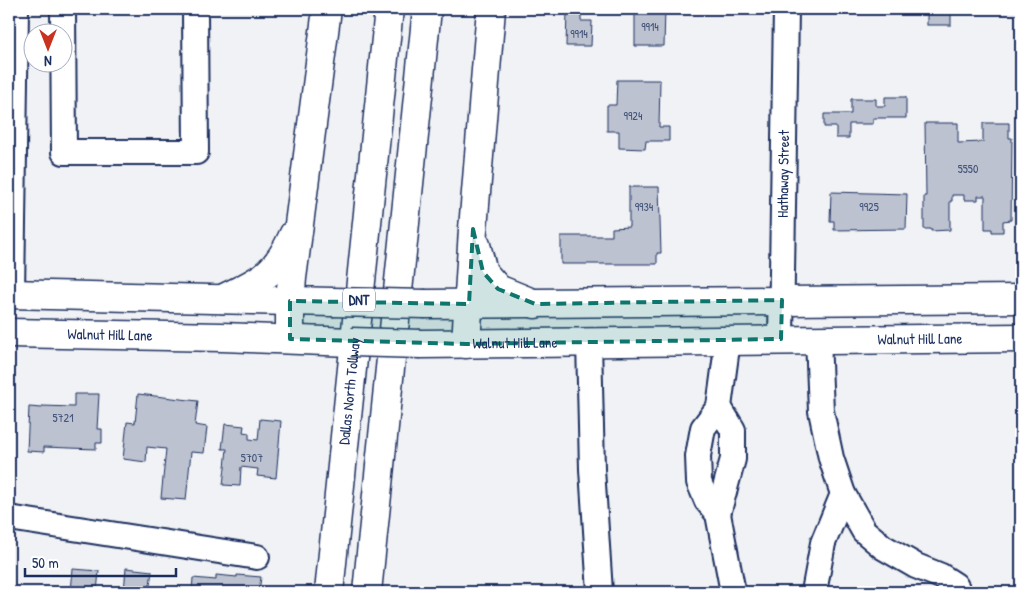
<svg xmlns="http://www.w3.org/2000/svg" width="1030" height="601" font-family="'Patrick Hand',sans-serif">
<rect width="100%" height="100%" fill="#f1f2f5"/>
<filter id="ink" filterUnits="userSpaceOnUse"><feTurbulence type="fractalNoise" baseFrequency=".02" numOctaves="2"/><feDisplacementMap in="SourceGraphic" scale="10" xChannelSelector="R" yChannelSelector="G"/><feConvolveMatrix kernelMatrix="1 2 1 2 8 2 1 2 1" color-interpolation-filters="sRGB"/></filter>
<g filter="url(#ink)">
<!-- building -->
<g fill="#bcc2d0" stroke="#1b2f5e">
<polygon points="631,9 665,9 664,46 635,46 635,9"/>
<rect x="927" y="9" width="24" height="16"/>
<polygon points="567,12 581,13 581,21 592,21 591,46 566,46"/>
<polygon points="617,80 660,80 659,127 669,127 669,141 646,141 645,149 619,148 619,131 607,131 607,105 616,105"/>
<polygon points="885,97 906,97 906,118 873,118 873,124 849,124 849,138 836,138 836,127 824,127 824,114 851,114 851,99 876,99 876,106 885,106"/>
<polygon points="925,123 958,123 958,143 983,142 983,123 1009,123 1009,138 1012,138 1011,220 1003,221 1003,232 992,232 992,229 985,229 985,196 978,196 978,200 964,200 964,195 952,195 952,201 950,201 950,230 931,231 931,229 924,229 924,196 926,196"/>
<polygon points="629,187 659,187 661,253 657,253 657,264 561,264 561,236 612,236 612,228 629,227"/>
<polygon points="831,192 907,194 906,229 834,230 834,221 830,221"/>
<polygon points="74,394 99,394 97,429 102,429 102,443 96,443 96,449 44,447 44,452 27,451 29,407 42,408 42,406 74,407"/>
<polygon points="138,394 198,401 195,425 207,427 204,453 191,452 186,500 161,498 166,449 147,447 146,462 123,459 127,422 135,423"/>
<polygon points="260,419 281,421 276,478 257,476 258,469 241,467 240,486 223,485 227,449 222,449 225,424 244,426 243,432 249,433 249,439 258,440"/>
<polygon points="126,568 152,571 149,592 124,592"/>
<polygon points="73,569 99,571 97,592 71,592"/>
<polygon points="216,575 237,577 237,575 261,577 259,592 192,592 193,578 216,580"/>
</g>
<g fill="none" stroke-linecap="round" stroke-linejoin="round">
<!-- minor casing -->
<g stroke="#1b2f5e" stroke-width="28">
<g id="minor">
<polyline points="63,9 64,152 196,152 195,9"/>
<polyline points="12,294 16,9"/>
<path id="s1" d="M781 339 786 9"/>
<polyline points="818,339 821,411 831,458 843,494 864,531 883,547 916,566 941,576 955,585 959,592"/>
<polyline points="728,340 719,407 703,428 698,456 699,482 707,501 718,514 733,592"/>
<polyline points="589,342 592,469 600,592"/>
<polyline points="718,514 733,459 733,430 719,407"/>
<polyline points="9,518 257,557"/>
<polyline points="814,592 823,543 843,494"/>
</g>
</g>
<!-- major casing -->
<g stroke="#1b2f5e" stroke-width="31">
<g id="major">
<polyline points="9,294 332,302"/>
<polyline points="426,304 1021,299"/>
<path id="s2" d="M9 333 222 337 351 342"/>
<path id="s3" d="M421 344 1021 338"/>
</g>
</g>
<!-- highway casing -->
<g stroke="#1b2f5e" stroke-width="31">
<g id="highway">
<polyline points="476,245 483,272 498,289 535,304"/>
<path d="M222 299C260 281 276 275 294 234"/>
<polyline points="290,339 290,301 292,278 327,9"/>
<polyline points="466,344 473,229 491,9"/>
<path id="s4" d="M329 592 389 9"/>
<polyline points="367,592 427,9"/>
</g>
</g>
<!-- minor -->
<use href="#minor" stroke="#fff" stroke-width="24"/>
<!-- major -->
<use href="#major" stroke="#fff" stroke-width="28"/>
<!-- highway -->
<use href="#highway" stroke="#fff" stroke-width="28"/>
<!-- major-bridge casing -->
<g stroke="#1b2f5e" stroke-width="31" stroke-linecap="butt">
<g id="major-bridge">
<polyline points="332,302 426,304"/>
<polyline points="351,342 421,344"/>
</g>
</g>
<!-- major-bridge -->
<use href="#major-bridge" stroke="#fff" stroke-width="28"/>
</g>
</g>
<!-- marked area -->
<path fill="#0f766e" fill-opacity="0.2" stroke="#0f766e" stroke-width="4" stroke-dasharray="10 6" stroke-linejoin="round" d="M473 229 483 272 498 289 535 304 782 300 781 339 466 344 290 339V301L469 304Z"/>
<g text-anchor="middle" stroke-width="4.5" stroke-linejoin="round" paint-order="stroke">
<!-- number labels -->
<g font-size="12" fill="#43547a">
<text x="650" y="31">9914</text>
<text x="579" y="38">9914</text>
<text x="633" y="120">9924</text>
<text x="968" y="173">5550</text>
<text x="644" y="211">9934</text>
<text x="869" y="211">9925</text>
<text x="63" y="422">5721</text>
<text x="252" y="462">5707</text>
</g>
<!-- shield labels -->
<rect fill="#fff" stroke="#5f6d8e" stroke-width="1" x="343" y="288.5" width="32" height="23" rx="4"/>
<g font-size="14" font-weight="bold" fill="#1b2f5e">
<text x="359" y="305">DNT</text>
</g>
<!-- street labels -->
<g font-size="15" fill="#1b2f5e" stroke="#fff">
<text dy="5" stroke="none"><textPath href="#s1" startOffset="165">Hathaway Street</textPath></text>
<text dy="5" stroke="none"><textPath href="#s2" startOffset="101">Walnut Hill Lane</textPath></text>
<text dy="5" stroke="none"><textPath href="#s3" startOffset="499">Walnut Hill Lane</textPath></text>
<text dy="5" stroke="none"><textPath href="#s3" startOffset="94">Walnut Hill Lane</textPath></text>
<text dy="5" stroke="none"><textPath href="#s4" startOffset="202">Dallas North Tollway</textPath></text>
</g>
</g>
<!-- margin -->
<rect width="1030" height="601" fill="none" stroke="#fff" stroke-width="30"/>
<rect x="15" y="15" width="1000" height="571" fill="none" stroke="#1b2f5e" stroke-width="2" filter="url(#ink)"/>
<!-- north arrow -->
<g transform="translate(48 48) rotate(180)"><circle r="24" fill="#ffffff" stroke="#a4acbf"/>
<path d="M0-4L9 19L0 12L-9 19Z" fill="#c8321e"/>
<text y="-8" font-size="14" font-weight="bold" text-anchor="middle" fill="#1b2f5e">N</text>
</g>
<!-- scale -->
<path d="M25 568v8h151v-8" fill="none" stroke="#1b2f5e" stroke-width="2.5"/>
<text x="32" y="568" font-size="15" fill="#1b2f5e" stroke="#ffffff" stroke-width="4" paint-order="stroke">50 m</text>
</svg>
